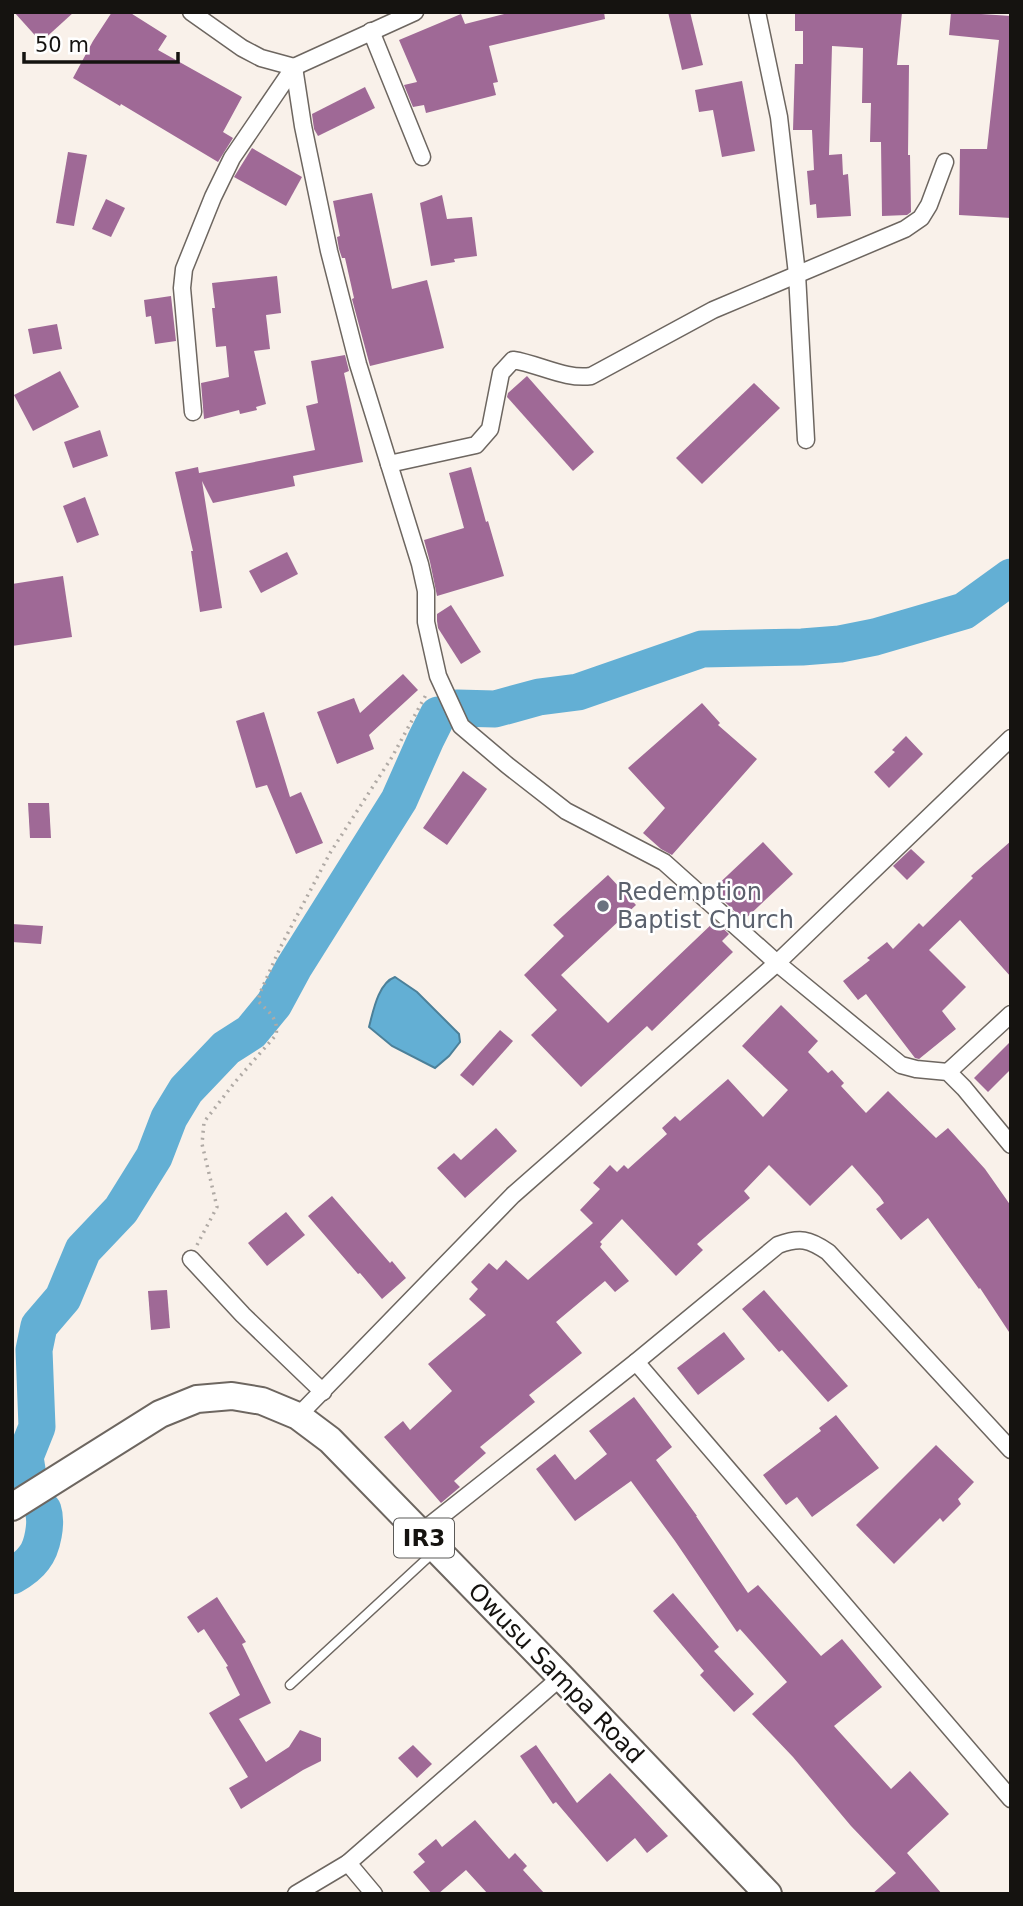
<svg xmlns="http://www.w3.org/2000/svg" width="1023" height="1906" font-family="'DejaVu Sans',sans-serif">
<rect width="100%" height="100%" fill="#f9f1ea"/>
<!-- water -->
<path fill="#63afd4" stroke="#4c8099" stroke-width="2" d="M395 977 417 992 459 1034 460 1042 449 1056 435 1068 392 1046 369 1027C373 1012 378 983 395 977Z"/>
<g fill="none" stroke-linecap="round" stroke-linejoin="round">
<!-- river -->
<g stroke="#63afd4" stroke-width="37">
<polyline points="457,708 495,709 539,697 578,692 702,649 802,647 840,644 875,637 964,611 1011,577"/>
<polyline points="28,1476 25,1457 37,1427 34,1350 39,1326 63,1298 83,1250 121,1210 154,1157 169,1118 186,1090 226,1048 251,1032 274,1004 294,967 399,800 426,739 438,715"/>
<path d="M12 1576C19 1572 29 1565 34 1558 43 1547 47 1522 43 1510"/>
</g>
</g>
<!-- building -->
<g fill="#9f6996">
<polygon points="14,12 74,12 41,42"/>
<polygon points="112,12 129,12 167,36 158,50 242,97 223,132 233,138 218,162 121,104 120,106 73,78 93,41"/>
<polygon points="512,12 604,12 605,19 489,46 498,82 493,83 496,95 426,113 424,105 413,107 404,85 417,82 399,40 461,14 465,24"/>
<polygon points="668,12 690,12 703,65 682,70"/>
<polygon points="902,12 897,65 909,65 908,155 910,155 911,212 907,215 882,216 881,142 870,142 871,103 862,103 863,48 832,46 829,155 842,154 843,175 848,174 851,216 817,218 816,204 810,205 807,171 814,170 812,130 793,130 795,64 803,64 803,31 795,31 795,13"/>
<polygon points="951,12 981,12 981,14 1011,16 1011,218 959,215 960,149 987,149 999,40 949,35"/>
<polygon points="742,81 755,151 722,157 713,110 699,112 695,90"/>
<polygon points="365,87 375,108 318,136 314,129 312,114"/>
<polygon points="252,148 302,177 286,206 234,177"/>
<polygon points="68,152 87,155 74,226 56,223"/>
<polygon points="372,193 392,289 427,280 444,348 370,366 352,299 354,298 345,258 342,258 339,249 337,237 340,236 333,201"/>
<polygon points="442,195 447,219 472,217 477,256 454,259 455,262 431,266 420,203"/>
<polygon points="106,199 125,208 111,237 92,229"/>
<polygon points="277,276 281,313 266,315 270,349 254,351 266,404 256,407 257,410 240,414 239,410 204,419 201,383 229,377 226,346 216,347 212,308 215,308 212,283"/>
<polygon points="171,296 176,341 155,344 151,316 146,317 144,300"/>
<polygon points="57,324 62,349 33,354 28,329"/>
<polygon points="345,355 349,371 344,373 363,462 293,476 295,486 213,503 202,481 222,608 200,612 191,551 193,551 175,472 198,467 199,473 315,450 306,406 318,403 311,361"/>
<polygon points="60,371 79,407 33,431 14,395"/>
<polygon points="527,376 594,452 573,471 507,397 508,393"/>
<polygon points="754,383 780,408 702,484 676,458"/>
<polygon points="100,430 108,456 73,468 64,442"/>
<polygon points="471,467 486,522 488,521 504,576 437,596 430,562 424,540 464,528 449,473"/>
<polygon points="85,497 99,535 77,543 63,506"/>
<polygon points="287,552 298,574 261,593 249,571"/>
<polygon points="63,576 72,637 12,646 12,584"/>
<polygon points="451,605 481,652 461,664 438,628 437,621 437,614"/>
<polygon points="403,674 418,690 369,735 374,749 337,764 317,712 354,698 360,713"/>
<polygon points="702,703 720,723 718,725 757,759 672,855 661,849 643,833 665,808 628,768"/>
<polygon points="264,712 290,797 301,792 323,843 296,854 267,785 256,788 236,721"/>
<polygon points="906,736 923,754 889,788 874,772 895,752 892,750"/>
<polygon points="463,771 487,789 447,845 423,828"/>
<polygon points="28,803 49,803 51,838 30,838"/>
<polygon points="1011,841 1011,977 960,920 929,950 966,987 942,1011 956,1029 919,1059 915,1058 866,994 858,1000 843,981 870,960 867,958 887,942 893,949 919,923 923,927 973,878 971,876"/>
<polygon points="763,842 793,874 744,920 712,890"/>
<polygon points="911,849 925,862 907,880 893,866"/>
<polygon points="608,875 636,905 561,975 608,1023 715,921 729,934 722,941 733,952 652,1031 647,1026 581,1087 531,1035 557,1010 524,975 564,936 553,925"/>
<polygon points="12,924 43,926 41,944 12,942"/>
<polygon points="781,1005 818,1041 808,1052 828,1073 832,1070 844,1083 841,1086 866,1113 888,1091 936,1138 948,1128 985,1169 1011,1206 1011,1335 980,1288 979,1289 928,1218 901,1240 876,1209 884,1203 880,1197 852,1165 810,1206 769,1165 744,1191 750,1198 697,1244 703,1250 676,1276 622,1219 600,1242 602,1244 600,1247 629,1281 615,1292 605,1281 556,1322 582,1353 529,1395 535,1402 480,1447 486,1453 454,1481 460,1487 441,1503 384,1437 403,1421 410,1430 452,1391 428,1364 486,1315 469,1299 478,1289 471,1282 489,1263 497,1270 506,1260 528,1280 593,1223 580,1210 600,1189 593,1183 610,1165 617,1172 624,1165 628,1169 667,1134 662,1128 675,1116 680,1121 728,1079 763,1117 788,1090 742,1046"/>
<polygon points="500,1030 513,1041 473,1086 460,1075"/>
<polygon points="1011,1041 1011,1069 988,1092 974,1078"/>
<polygon points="496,1128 517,1151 465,1198 437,1168 454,1153 461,1160"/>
<polygon points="332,1196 390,1263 392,1261 406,1278 382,1299 360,1273 358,1274 308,1216"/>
<polygon points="286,1212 305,1235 267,1266 248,1243"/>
<polygon points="167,1290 170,1328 151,1330 148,1291"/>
<polygon points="764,1290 848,1386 828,1402 782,1350 779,1352 742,1309"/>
<polygon points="724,1332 745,1359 698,1395 677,1368"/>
<polygon points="634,1397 672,1447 656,1460 697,1516 696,1516 748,1593 758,1585 821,1656 842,1639 882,1687 834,1726 891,1789 910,1771 949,1814 907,1853 942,1894 872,1894 896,1873 851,1826 793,1757 752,1714 787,1682 740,1629 737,1632 675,1541 631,1481 575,1521 536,1469 555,1454 575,1480 607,1454 589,1431"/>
<polygon points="836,1415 879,1468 812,1517 797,1497 786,1505 763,1475 821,1431 819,1428"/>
<polygon points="936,1445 974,1482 958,1499 961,1504 943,1522 940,1518 894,1564 856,1525"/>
<polygon points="673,1593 719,1647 714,1651 754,1694 734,1712 700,1675 704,1671 653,1611"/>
<polygon points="217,1597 246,1642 242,1644 271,1703 239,1719 266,1762 289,1747 300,1730 321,1738 321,1761 303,1770 241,1809 229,1788 248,1777 209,1713 240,1695 226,1667 228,1666 204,1629 198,1633 187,1617"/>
<polygon points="413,1745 432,1764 417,1778 398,1758"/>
<polygon points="536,1745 577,1803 610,1773 668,1836 647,1853 635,1838 607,1862 556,1802 553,1804 520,1756"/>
<polygon points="475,1820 509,1859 515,1853 527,1866 523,1870 545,1894 488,1894 466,1870 438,1894 432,1894 413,1872 425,1862 418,1854 436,1839 442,1847"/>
</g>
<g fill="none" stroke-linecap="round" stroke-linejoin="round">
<!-- service casing -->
<g stroke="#6d6660" stroke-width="11">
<polyline id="service" points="290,1685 434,1552"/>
</g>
<!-- minor casing -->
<g stroke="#6d6660" stroke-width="19">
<g id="minor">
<polyline points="191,12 242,48 261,58 294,67"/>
<polyline points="757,12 779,117 797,274 806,440"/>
<polyline points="371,31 422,157"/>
<polyline points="294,67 303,126 329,251 358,364 420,564 426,591 426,622 438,676 461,726 507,765 566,811 664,862 777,963 901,1065 916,1069 948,1072 964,1088 1011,1145"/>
<polyline points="193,412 182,288 184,269 213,197 232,158 294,67 415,12"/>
<path d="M389 464 476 445 490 429 501 373 513 360C539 364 566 380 591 376L713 310 905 229 921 218 929 205 945 162"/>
<polyline points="948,1072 1011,1014"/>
<polyline points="191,1259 243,1315 323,1392"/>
<polyline points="636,1362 1011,1799"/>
<polyline points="298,1416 513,1195 777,963 1011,738"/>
<path d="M420 1533 636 1362 778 1245C800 1237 809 1239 828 1252L1011 1450"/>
<polyline points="348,1863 374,1894"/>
<polyline points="296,1894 348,1863 561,1677"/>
</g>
</g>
<!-- primary casing -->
<g stroke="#6d6660" stroke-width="30">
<polyline id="primary" points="12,1507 160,1414 197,1399 232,1396 262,1401 298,1416 330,1440 561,1677 768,1894"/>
</g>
<!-- path -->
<path stroke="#b0aaa5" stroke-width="3.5" stroke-dasharray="2 5" stroke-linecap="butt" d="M197 1245 217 1207 202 1144 204 1122 235 1082 276 1035C279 1019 269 1012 258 1001L260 993 280 948 330 853 392 757 427 693"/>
<!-- service -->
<use href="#service" stroke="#fff" stroke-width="8"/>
<!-- minor -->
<use href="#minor" stroke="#fff" stroke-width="16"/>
<!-- primary -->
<use href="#primary" stroke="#fff" stroke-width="26"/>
</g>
<!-- markers -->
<circle fill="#6b7280" stroke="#fff" stroke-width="2.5" cx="603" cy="906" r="7"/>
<g text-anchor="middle" stroke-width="5" stroke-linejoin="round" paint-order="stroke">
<!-- shield labels -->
<rect fill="#fff" stroke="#5b5a58" stroke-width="2" x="394" y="1518.5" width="60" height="39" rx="5"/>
<g font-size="23" font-weight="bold" fill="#151310">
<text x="424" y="1546">IR3</text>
</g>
<!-- worship labels -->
<g font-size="24" fill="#5b616d" stroke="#fff" text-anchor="start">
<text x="617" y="900">Redemption<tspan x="617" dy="28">Baptist Church</tspan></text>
</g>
<!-- street labels -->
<g font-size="24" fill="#151310" stroke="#fff">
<text transform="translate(556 1673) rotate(46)" y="8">Owusu Sampa Road</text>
</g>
</g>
<!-- border -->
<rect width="1023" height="1906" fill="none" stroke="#151310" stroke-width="28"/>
<!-- scale -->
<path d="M24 52v10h154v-10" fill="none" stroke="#151310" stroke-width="3.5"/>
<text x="35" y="52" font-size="21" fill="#151310" stroke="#ffffff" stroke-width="5" paint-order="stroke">50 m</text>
</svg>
